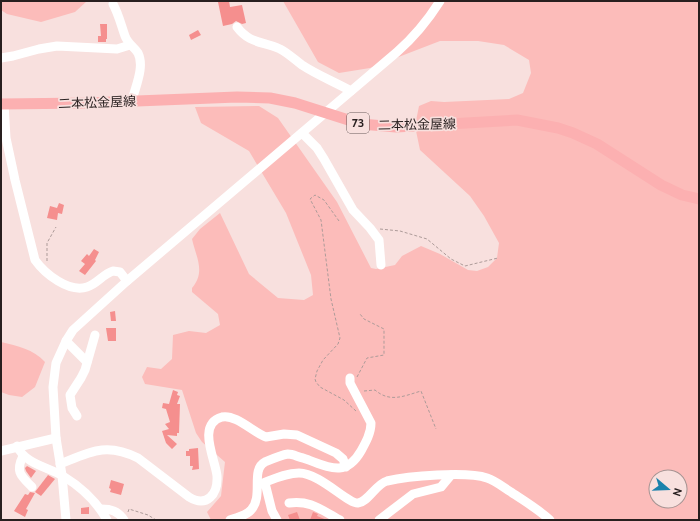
<svg xmlns="http://www.w3.org/2000/svg" width="700" height="521" font-family="Cabin,'Noto Sans JP',sans-serif">
<rect width="100%" height="100%" fill="#f8e0de"/>
<!-- green -->
<g fill="#fcbcba" fill-rule="evenodd">
<polygon points="1,1 87,1 75,12 41,22 7,14 1,10"/>
<path d="M283 1H699V520H211L207 512 221 496 225 462 202 442 196 433 182 390 145 384 142 377 147 367 161 369 172 359 173 335 189 331 206 333 220 325 218 314 192 292V288C206 272 196 257 192 239L200 229 220 213 249 274 278 298 304 300 313 295 311 275 286 213 249 151 201 123 195 107 259 106 278 118 337 202 371 268 376 269 395 265 402 256 421 246 440 254 468 270 477 271 488 267 497 258 499 243 484 216 470 196 420 150 415 126 419 106 431 101 444 102 509 99 523 93 531 73 529 60 504 45 478 41H440L370 68 339 73 318 62ZM656 477H680V501H656Z"/>
<path d="M1 342C18 346 33 349 45 362L35 387 22 397 9 395 1 392Z"/>
</g>
<!-- building -->
<g fill="#f58f8e">
<polygon points="222,1 229,1 230,7 242,5 246,23 242,24 236,21 232,24 223,26 218,2"/>
<polygon points="100,24 107,24 107,39 106,39 106,42 98,42 98,36 101,36"/>
<polygon points="198,30 201,35 191,40 189,35"/>
<polygon points="59,203 64,205 62,214 58,213 57,220 47,218 50,206 57,208"/>
<polygon points="94,249 99,252 95,260 96,261 85,275 79,271 85,264 81,261 87,254 89,256"/>
<polygon points="115,311 116,321 111,321 110,312"/>
<polygon points="106,328 116,328 116,341 108,341"/>
<polygon points="173,390 178,392 177,395 180,396 177,404 180,404 179,433 177,433 177,436 167,435 177,444 172,449 166,443 162,431 169,429 165,424 170,422 166,409 162,408 163,403 169,404"/>
<polygon points="198,448 199,469 192,470 193,466 190,466 190,456 186,456 186,451 189,451 189,449"/>
<polygon points="27,466 36,471 31,478 26,471 25,468"/>
<polygon points="48,475 55,479 41,496 35,492"/>
<polygon points="111,480 124,484 121,495 110,492 111,489 109,488"/>
<polygon points="30,492 35,493 26,509 28,510 25,517 14,511 25,494 28,495"/>
<polygon points="89,507 89,514 81,514 81,508"/>
<polygon points="297,512 300,520 290,520 288,515"/>
<polygon points="313,512 318,514 317,516 327,520 310,520"/>
</g>
<g fill="none" stroke-linecap="round" stroke-linejoin="round">
<!-- path -->
<g stroke="#ad9b99" stroke-width="1" stroke-dasharray="3 2" stroke-linecap="butt">
<polyline points="339,221 324,200 315,195 310,199 321,220 331,299 340,338 338,344 323,360 317,371 315,379 316,382 320,387 344,400 356,411"/>
<polyline points="380,229 400,231 427,239 451,259 465,266 498,258"/>
<polyline points="47,261 47,243 56,227"/>
<polyline points="357,377 367,358 384,355 384,329 364,319 360,314"/>
<path d="M364 391 375 390C390 403 404 396 421 391L436 429"/>
<polyline points="128,512 129,509 148,515 156,520"/>
</g>
<!-- minor -->
<g stroke="#fff" stroke-width="9">
<path d="M113 4C119 15 121 25 125 36 128 44 134 47 138 53 145 67 135 87 132 101"/>
<path d="M237 27C250 44 262 41 280 49 288 53 295 60 302 65 317 75 335 82 351 91"/>
<polyline points="1,58 13,56 39,49 57,46 117,49 130,45"/>
<path d="M4 104 6 138 15 180 35 260C45 274 69 293 87 287 97 284 103 274 113 271L120 272 127 281"/>
<polyline points="302,133 317,148 324,159 353,210 370,228 379,240 381,265"/>
<polyline points="66,341 87,362"/>
<polyline points="77,416 72,408 70,395 81,378 85,370 95,335"/>
<path d="M17 446C25 464 48 467 63 476 81 487 97 502 107 520"/>
<polyline points="1,451 56,438"/>
<path d="M23 456C15 472 21 476 32 487"/>
<path d="M60 464C90 452 106 442 138 458L189 497C207 508 218 494 217 476 216 461 196 424 222 417 236 414 254 433 266 437L284 434 297 435 336 453 343 459 346 467"/>
<polyline points="265,483 272,511 277,520"/>
<path d="M258 485C272 480 284 473 299 473 320 473 348 504 358 503 368 502 376 484 387 481 408 476 467 471 487 478 496 481 503 487 511 492 524 501 538 509 550 520"/>
<path d="M289 503C311 500 321 510 340 520"/>
<path d="M101 509C111 509 118 511 124 520"/>
<path d="M66 520 62 475 56 438 53 387 56 363 66 341 73 330 127 281 397 52C414 37 428 20 440 1"/>
<path d="M230 520C237 517 246 516 251 510 264 496 250 470 265 462 272 459 281 455 288 454 293 454 298 457 303 458 327 466 345 479 361 451 366 442 371 433 371 423L350 383V378"/>
<polyline points="379,520 413,494 441,487 451,475"/>
</g>
<!-- major -->
<polyline stroke="#fcb0b1" stroke-width="11" points="1,104 87,103 237,97 270,98 295,103 361,124 396,127 517,120 558,128 573,133 597,144 661,185 682,195 699,199"/>
</g>
<g text-anchor="middle" stroke-width="3.5" stroke-linejoin="round" paint-order="stroke">
<!-- shield labels -->
<rect fill="#f8e0de" stroke="#665958" stroke-width="1" x="347" y="113" width="22" height="20" rx="3"/>
<g font-size="12" font-weight="bold" fill="#281f1f">
<text x="358" y="127">73</text>
</g>
<!-- street labels -->
<g font-size="13" fill="#281f1f" stroke="#f8e0de">
<text transform="translate(97 102) rotate(-2)" y="5">二本松金屋線</text>
<text transform="translate(417 124) rotate(-1)" y="5">二本松金屋線</text>
</g>
</g>
<!-- border -->
<rect width="700" height="521" fill="none" stroke="#281f1f" stroke-width="4"/>
<!-- north arrow -->
<g transform="translate(668 489) rotate(109)"><circle r="19" fill="#f8e0de" stroke="#a59392"/>
<path d="M0-3L7 15L0 10L-7 15Z" fill="#1b82ac"/>
<text y="-6" font-size="11" font-weight="bold" text-anchor="middle" fill="#281f1f">N</text>
</g>
</svg>
